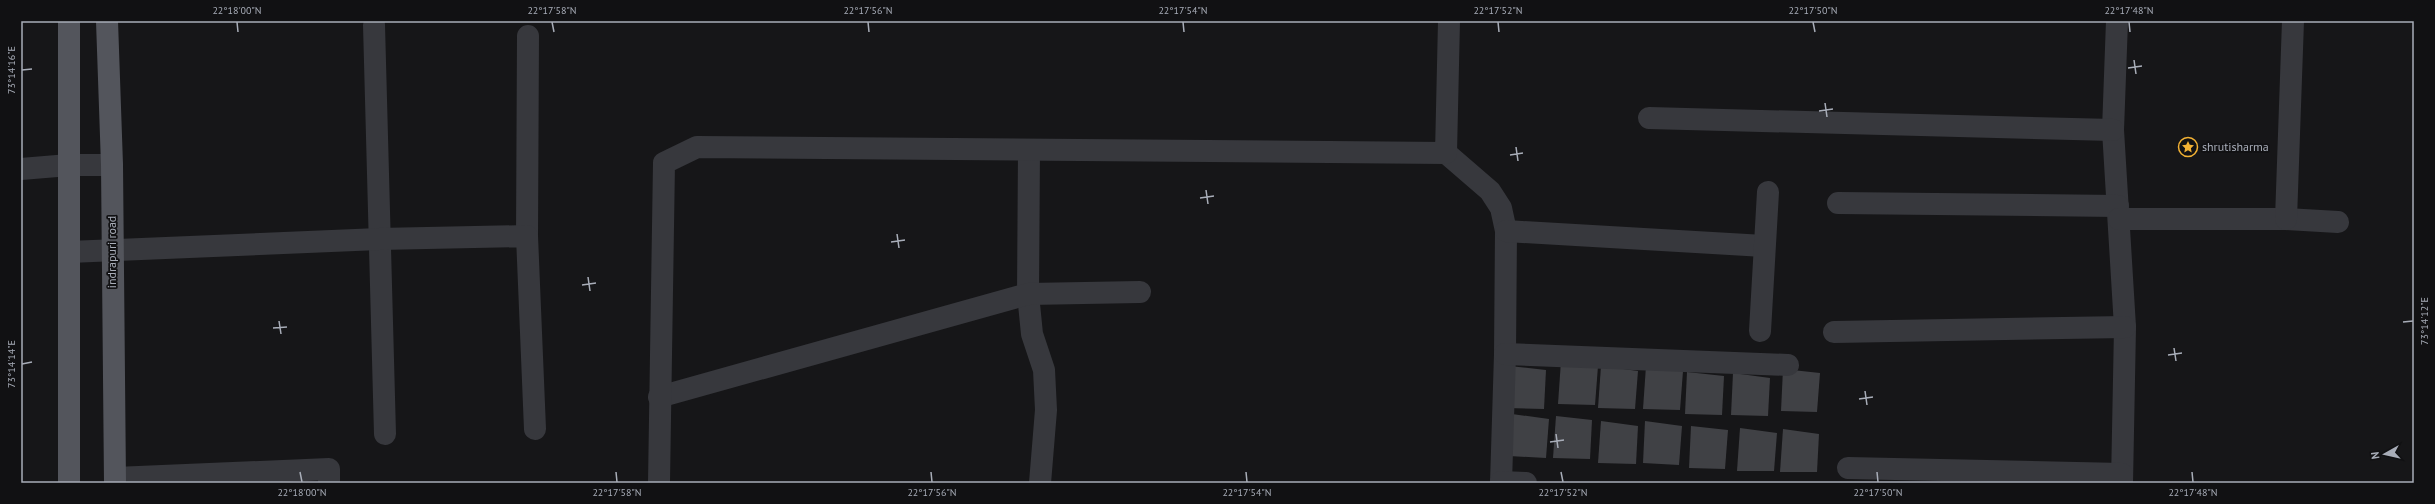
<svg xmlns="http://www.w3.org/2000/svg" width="2435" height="504" font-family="'PT Sans',sans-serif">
<rect width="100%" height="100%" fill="#161618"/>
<!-- building -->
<g fill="#404145">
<polygon points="1561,361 1598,366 1595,405 1558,404"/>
<polygon points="1509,366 1546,370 1544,409 1507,408"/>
<polygon points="1601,366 1638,371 1635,409 1598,408"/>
<polygon points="1646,366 1683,371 1680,410 1643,409"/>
<polygon points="1783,369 1820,373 1817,412 1781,411"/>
<polygon points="1687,372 1724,376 1722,415 1685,414"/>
<polygon points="1733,373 1770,378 1768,416 1731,415"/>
<polygon points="1512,414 1549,419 1546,458 1509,456"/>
<polygon points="1556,416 1592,420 1590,459 1553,458"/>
<polygon points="1601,421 1638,426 1636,464 1598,463"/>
<polygon points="1645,421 1682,426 1679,465 1643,463"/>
<polygon points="1691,426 1728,430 1725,469 1689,468"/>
<polygon points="1740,428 1777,433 1774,471 1737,471"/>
<polygon points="1783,429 1819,434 1817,472 1780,472"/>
</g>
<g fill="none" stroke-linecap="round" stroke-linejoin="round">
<!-- minor -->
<g stroke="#37383d" stroke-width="22">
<polyline points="2117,21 2113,130 2125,327 2122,483"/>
<polyline points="374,25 385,434"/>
<polyline points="1649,118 2113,130"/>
<polyline points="1029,150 1028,294 1032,334 1044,370 1046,410 1040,483"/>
<polyline points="1446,153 1490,191 1501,208 1506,231 1505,354 1501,483"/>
<polyline points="21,169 69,165 112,165"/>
<polyline points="1838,203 2118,206"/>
<polyline points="2119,219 2286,219 2338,222"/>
<polyline points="2286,219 2293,21"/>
<polyline points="1506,231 1764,246"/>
<polyline points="527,236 528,36"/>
<polyline points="69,252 379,239 527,236 535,429"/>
<polyline points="1760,331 1768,192"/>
<polyline points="1834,332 2125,327"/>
<polyline points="1505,354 1788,365"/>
<polyline points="659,397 1028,294 1140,292"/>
<polyline points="1848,468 2122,474"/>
<polyline points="115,478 329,469 329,483"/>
<polyline points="1501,482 1526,483"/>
<polyline points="659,483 664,163 697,147 1446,153 1449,21"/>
</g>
<!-- major -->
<g stroke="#53555c" stroke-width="22">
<polyline points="69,21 69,483"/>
<polyline points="107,21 112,165 115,483"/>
</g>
</g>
<!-- ticks -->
<path fill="none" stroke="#a8adb8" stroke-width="1.5" d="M237 22 238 32M552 22 554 32M868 22 869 32M1183 22 1184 32M1498 22 1499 32M1813 22 1815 32M2129 22 2130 32M2134 60 2136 74M2128 68 2142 66M22 70 32 69M1825 103 1827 117M1819 111 1833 109M1516 147 1518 161M1510 155 1523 153M1206 190 1208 204M1200 198 1214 196M897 234 899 248M891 242 905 240M588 277 590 291M582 285 596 283M279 321 281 334M2403 322 2413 321M273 328 287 327M2174 348 2176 361M2168 355 2182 353M22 364 32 362M1865 391 1867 405M1859 399 1873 397M1556 434 1558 448M1550 442 1564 440M300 472 302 482M616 472 617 482M931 472 932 482M1246 472 1247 482M1561 472 1563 482M1877 472 1878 482M2192 472 2193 482"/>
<!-- icons -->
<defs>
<g id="sight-ring" transform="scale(1)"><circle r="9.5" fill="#111113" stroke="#f2b134" stroke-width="1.5"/><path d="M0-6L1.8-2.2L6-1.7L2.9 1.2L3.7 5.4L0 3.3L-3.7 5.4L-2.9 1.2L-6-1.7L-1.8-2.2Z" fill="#f2b134"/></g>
</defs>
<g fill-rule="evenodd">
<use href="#sight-ring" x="2188" y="147"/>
</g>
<g text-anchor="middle" stroke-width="3.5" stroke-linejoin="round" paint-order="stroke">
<!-- poi labels -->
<g font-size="12" fill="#a8adb8" stroke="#111113" text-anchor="start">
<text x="2202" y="151">shrutisharma</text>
</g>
<!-- street labels -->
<g font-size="12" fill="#a8adb8" stroke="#111113">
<text transform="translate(112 252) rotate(-90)" y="4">indrapuri road</text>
</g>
</g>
<!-- border -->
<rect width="2435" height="504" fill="none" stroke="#111113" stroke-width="44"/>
<!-- north arrow -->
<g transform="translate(2385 454) rotate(262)" stroke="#111113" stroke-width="3" paint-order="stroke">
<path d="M0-3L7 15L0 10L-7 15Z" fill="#a8adb8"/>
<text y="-6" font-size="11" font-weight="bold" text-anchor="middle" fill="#a8adb8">N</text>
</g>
<rect x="22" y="22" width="2391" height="460" fill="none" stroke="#a8adb8" stroke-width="1.5"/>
<g font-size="10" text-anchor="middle" fill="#a8adb8">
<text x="237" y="14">22°18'00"N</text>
<text x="552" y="14">22°17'58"N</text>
<text x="868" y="14">22°17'56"N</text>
<text x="1183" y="14">22°17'54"N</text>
<text x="1498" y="14">22°17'52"N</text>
<text x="1813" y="14">22°17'50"N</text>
<text x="2129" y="14">22°17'48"N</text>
<text transform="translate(11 70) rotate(-90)" y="4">73°14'16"E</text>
<text transform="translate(2424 321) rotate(-90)" y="4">73°14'12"E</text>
<text transform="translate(11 364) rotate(-90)" y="4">73°14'14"E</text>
<text x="302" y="496">22°18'00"N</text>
<text x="617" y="496">22°17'58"N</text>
<text x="932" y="496">22°17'56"N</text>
<text x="1247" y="496">22°17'54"N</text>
<text x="1563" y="496">22°17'52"N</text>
<text x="1878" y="496">22°17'50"N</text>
<text x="2193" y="496">22°17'48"N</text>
</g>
</svg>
